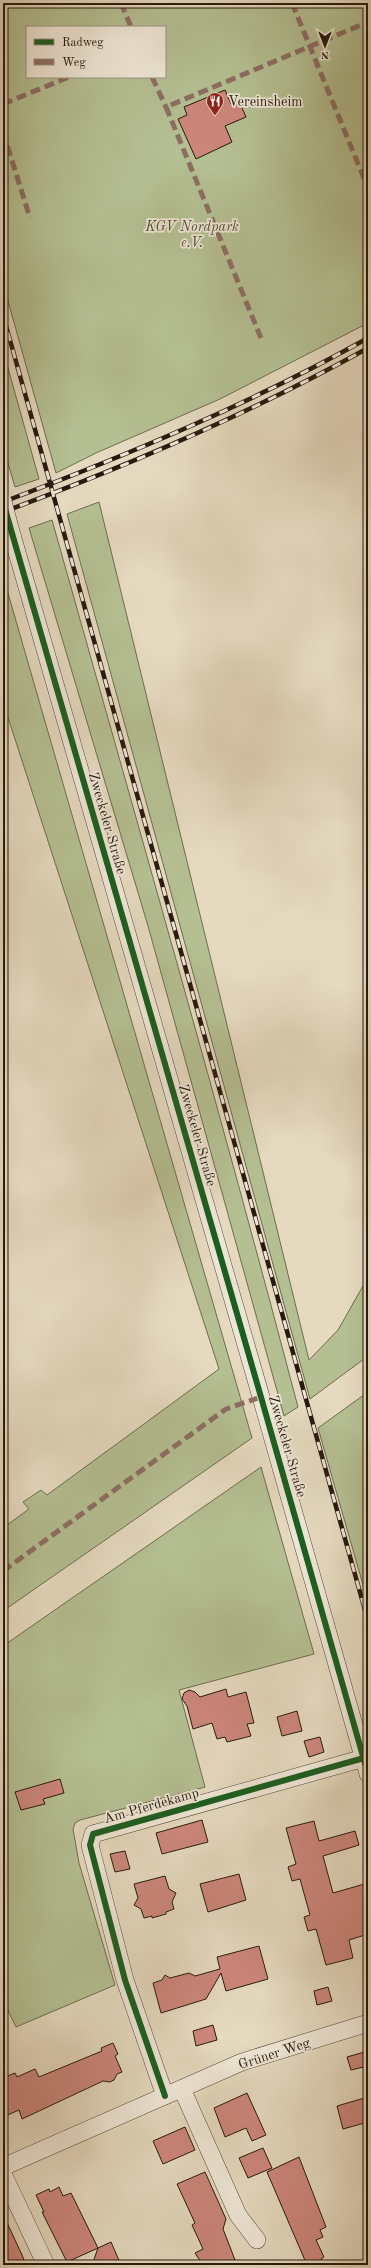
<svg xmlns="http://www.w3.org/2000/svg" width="371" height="2268" font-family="'Old Standard TT',serif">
<rect width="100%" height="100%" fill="#e5d9bf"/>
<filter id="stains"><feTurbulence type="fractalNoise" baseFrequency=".005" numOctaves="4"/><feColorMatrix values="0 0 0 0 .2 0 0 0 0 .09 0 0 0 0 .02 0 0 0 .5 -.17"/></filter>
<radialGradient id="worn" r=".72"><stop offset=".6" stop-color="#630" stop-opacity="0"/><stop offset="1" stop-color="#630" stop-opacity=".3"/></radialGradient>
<!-- green -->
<g fill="#b4bf92" stroke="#6e6c50" fill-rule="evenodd">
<path d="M3 3H368V323L220 399 96 453 56 473 3 283ZM27 27H165V77H27Z"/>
<polygon points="3,350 39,479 15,487 3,446"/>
<polygon points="99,502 309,1360 338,1330 368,1277 368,1356 310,1399 67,514"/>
<path d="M52 520C135 815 220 1110 298 1407L284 1416 148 926 29 528Z"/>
<polygon points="3,576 252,1438 3,1611 3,1528 29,1509 23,1502 41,1490 47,1495 219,1369 3,702"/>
<polygon points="368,1392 368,1602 318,1428"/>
<polygon points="261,1467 314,1654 179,1690 205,1787 80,1820 75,1823 73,1829 79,1863 115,1985 16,2027 3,2000 3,1646"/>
</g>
<!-- building -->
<g fill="#cc867b" stroke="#271a0d">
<polygon points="225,90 231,104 239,101 246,117 225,126 232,142 196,159 178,119 187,115 184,107"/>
<polygon points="226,1689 228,1697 246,1692 254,1723 247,1724 251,1736 227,1742 225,1737 217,1739 212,1723 193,1729 187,1706 182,1699 184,1693 189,1690 195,1692 200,1697"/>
<polygon points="297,1711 302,1731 282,1736 277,1717"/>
<polygon points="320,1737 324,1752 309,1757 304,1741"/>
<polygon points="60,1779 64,1793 43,1799 45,1804 21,1810 15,1792"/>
<polygon points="202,1820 208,1842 162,1854 156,1833"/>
<polygon points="314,1821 319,1841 355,1831 359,1845 323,1856 333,1893 368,1883 368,1934 349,1940 353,1958 326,1965 316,1929 308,1931 304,1917 310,1915 300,1879 292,1881 288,1867 296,1864 286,1828"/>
<polygon points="125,1851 130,1869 115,1872 110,1854"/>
<polygon points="239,1874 246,1900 208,1912 200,1884"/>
<polygon points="165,1876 169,1889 176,1893 172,1902 174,1909 166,1912 166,1914 152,1918 152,1916 144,1918 141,1909 134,1905 138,1898 134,1884"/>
<polygon points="259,1946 268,1979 226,1991 221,1973 206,1999 161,2013 153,1983 162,1980 165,1975 170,1978 189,1973 195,1976 220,1969 217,1957"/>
<polygon points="328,1987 332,2001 317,2005 314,1991"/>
<polygon points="213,2025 217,2040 196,2046 193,2031"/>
<polygon points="113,2043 118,2054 115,2056 122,2072 117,2074 114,2080 110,2082 103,2081 22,2119 19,2110 3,2117 3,2078 15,2073 17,2077 35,2069 39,2077 102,2051 101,2048"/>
<polygon points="368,2051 368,2066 351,2070 347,2057"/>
<polygon points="247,2093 266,2135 252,2141 246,2128 225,2137 214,2108"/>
<polygon points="368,2097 368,2122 343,2129 337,2106"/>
<polygon points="185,2127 195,2150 163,2164 153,2141"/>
<polygon points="263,2148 272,2168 248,2178 239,2158"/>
<polygon points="299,2157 326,2227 320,2230 323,2237 316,2240 324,2257 321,2259 324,2265 307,2265 267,2172"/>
<polygon points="205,2172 226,2219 223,2229 237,2265 203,2265 195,2253 203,2249 192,2225 195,2223 177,2184"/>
<polygon points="59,2187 63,2196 71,2193 98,2248 67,2262 42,2212 44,2212 36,2195 49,2189 50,2192"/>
<polygon points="3,2214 22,2255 26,2265 3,2265"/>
<polygon points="111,2242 121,2265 92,2265 98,2248"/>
</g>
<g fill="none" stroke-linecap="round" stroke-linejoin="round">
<!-- minor casing -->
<g stroke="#564a3a" stroke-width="18">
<g id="minor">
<polyline points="12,535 261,1397 368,1774"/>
<polyline points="182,2089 238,2215 257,2240"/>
<polyline points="165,2096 125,1980 90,1845 93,1834 364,1758"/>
<polyline points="3,2167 242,2062 368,2023"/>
<polyline points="3,2174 46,2265"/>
</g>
</g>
<!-- minor -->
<use href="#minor" stroke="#eee6d5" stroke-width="17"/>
<!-- rail casing -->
<g stroke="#271a0d" stroke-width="4.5">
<g id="rail">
<polyline points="3,315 368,1621"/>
<path d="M3 502C128 455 252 403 368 338"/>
<path d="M3 512C128 466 251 413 368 348"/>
</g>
</g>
<!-- rail -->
<use href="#rail" stroke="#eee6d5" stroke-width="3" stroke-dasharray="9" stroke-linecap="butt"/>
<!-- minor-bridge casing -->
<g stroke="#564a3a" stroke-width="18" stroke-linecap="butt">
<polyline id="minor-bridge" points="3,502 12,535"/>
</g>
<!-- minor-bridge -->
<use href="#minor-bridge" stroke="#eee6d5" stroke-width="17"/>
<!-- quiet -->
<g stroke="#8d6e63" stroke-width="5" stroke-dasharray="10 5" stroke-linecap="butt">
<polyline points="121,3 131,27"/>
<polyline points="292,3 368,188"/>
<polyline points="152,77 166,107"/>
<polyline points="3,104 69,77"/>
<polyline points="3,132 30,218"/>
<polyline points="261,338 166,107 368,22"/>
<polyline points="3,1571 226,1409 261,1397"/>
</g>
<!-- cycleway casing -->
<g stroke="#eee6d5" stroke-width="8">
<g id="cycleway">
<polyline points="3,502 261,1397 368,1774"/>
<polyline points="165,2096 125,1980 90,1845 93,1834 364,1758"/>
</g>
</g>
<!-- cycleway -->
<use href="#cycleway" stroke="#1b5e20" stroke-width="6"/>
</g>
<!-- icons -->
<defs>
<g id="restaurant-pin" transform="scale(0.9)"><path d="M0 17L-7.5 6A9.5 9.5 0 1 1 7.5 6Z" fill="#8f2418" stroke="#eee6d5"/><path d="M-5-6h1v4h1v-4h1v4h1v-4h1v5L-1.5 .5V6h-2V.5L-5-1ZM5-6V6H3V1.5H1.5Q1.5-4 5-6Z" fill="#fff"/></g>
</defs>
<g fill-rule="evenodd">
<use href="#restaurant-pin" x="215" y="101"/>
</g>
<g text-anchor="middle" stroke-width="3.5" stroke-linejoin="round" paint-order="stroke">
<!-- poi labels -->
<g font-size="14" fill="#271a0d" stroke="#eee6d5" text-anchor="start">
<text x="228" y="106">Vereinsheim</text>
</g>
<!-- park labels -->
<g font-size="14" font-style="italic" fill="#514c35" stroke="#eee6d5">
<text x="192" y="231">KGV Nordpark<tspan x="192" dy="16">e.V.</tspan></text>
</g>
<!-- street labels -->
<g font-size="14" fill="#271a0d" stroke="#eee6d5">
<text transform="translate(108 823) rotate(74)" y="5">Zweckeler Straße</text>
<text transform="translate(198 1135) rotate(74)" y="5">Zweckeler Straße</text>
<text transform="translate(288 1446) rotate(74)" y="5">Zweckeler Straße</text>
<text transform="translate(151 1805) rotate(-16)" y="5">Am Pferdekamp</text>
<text transform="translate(274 2053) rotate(-18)" y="5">Grüner Weg</text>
</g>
</g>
<!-- margin -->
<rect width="371" height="2268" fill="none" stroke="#e5d9bf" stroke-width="16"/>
<rect x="4" y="4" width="363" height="2260" fill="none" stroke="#271a0d" stroke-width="2"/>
<rect x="8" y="8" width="355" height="2252" fill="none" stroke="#271a0d"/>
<!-- legend -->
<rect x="26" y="26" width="140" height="52" fill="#eee6d5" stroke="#9e9485"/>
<rect x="34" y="39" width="20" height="6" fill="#1b5e20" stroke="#9e9485"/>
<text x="62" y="46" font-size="12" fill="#271a0d">Radweg</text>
<rect x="34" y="59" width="20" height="6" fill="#8d6e63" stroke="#9e9485"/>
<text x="62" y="66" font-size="12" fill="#271a0d">Weg</text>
<!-- north arrow -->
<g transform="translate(325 46) rotate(180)" stroke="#eee6d5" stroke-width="3" paint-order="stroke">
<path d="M0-3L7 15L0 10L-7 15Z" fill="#271a0d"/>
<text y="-6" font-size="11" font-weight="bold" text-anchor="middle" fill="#271a0d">N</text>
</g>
<rect width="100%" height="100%" filter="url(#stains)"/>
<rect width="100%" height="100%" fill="url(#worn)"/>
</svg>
